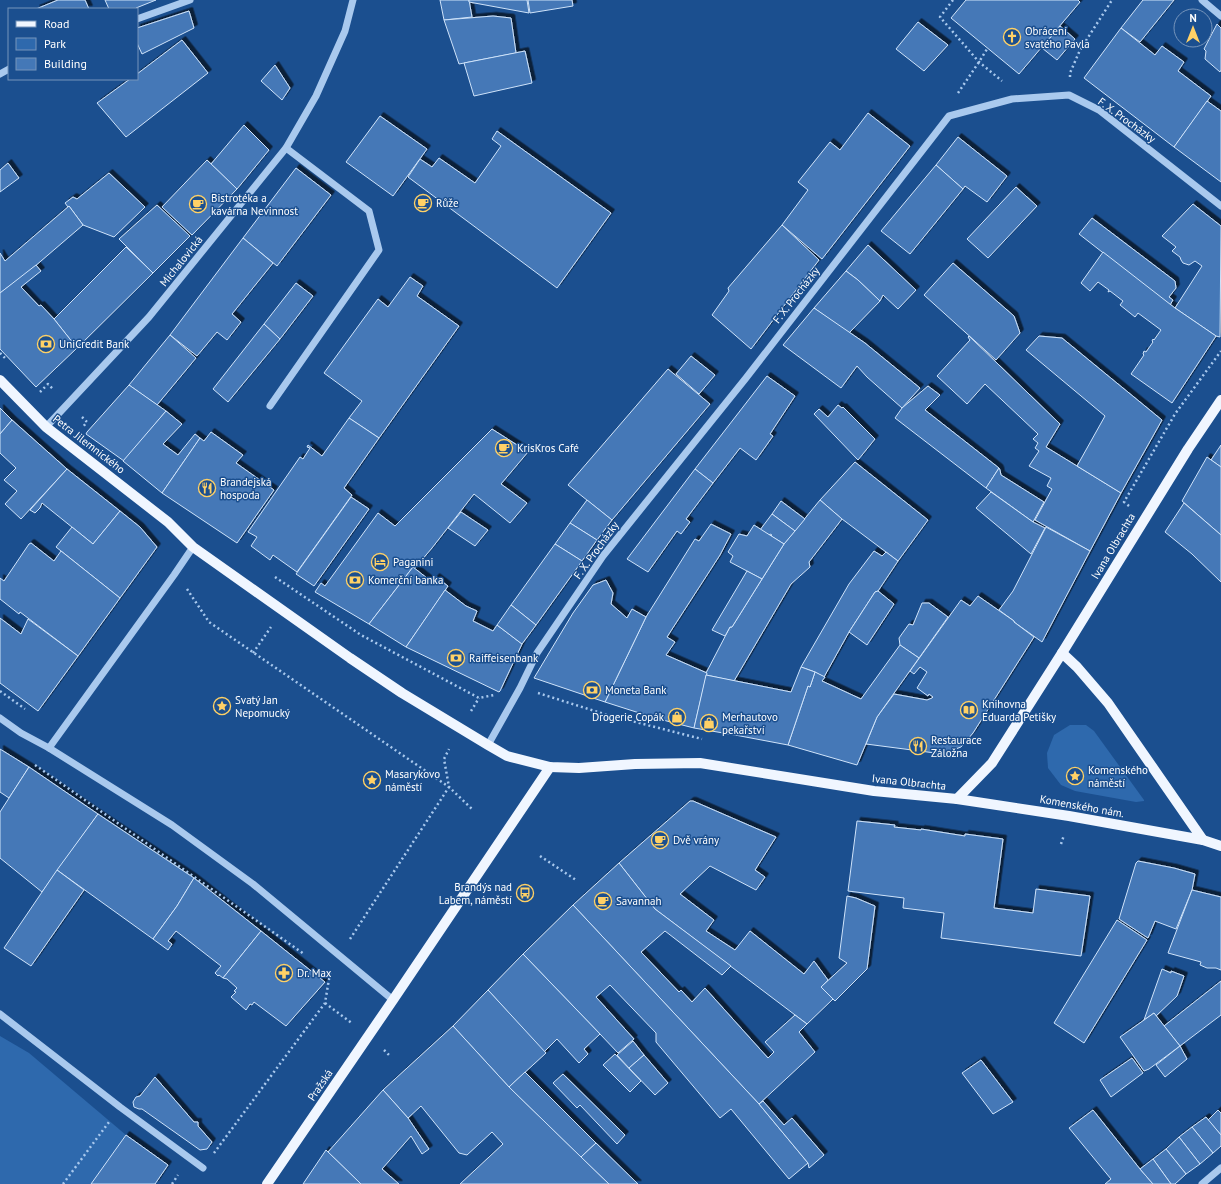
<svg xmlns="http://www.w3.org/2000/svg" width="1221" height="1184" font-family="'PT Sans',sans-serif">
<defs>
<filter id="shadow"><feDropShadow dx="3.5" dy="-3.5" stdDeviation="0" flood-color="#0009"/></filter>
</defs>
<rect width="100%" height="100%" fill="#1b4f8f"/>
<!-- green -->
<g fill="#2e69ad">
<polygon points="1070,725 1086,725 1094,731 1144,800 1144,801 1136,802 1075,791 1061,785 1048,768 1047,753 1054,735"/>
<polygon points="0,1036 29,1053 126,1135 92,1184 0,1184"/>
</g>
<!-- building -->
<g fill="#4478b7" stroke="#cfe3fa" filter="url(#shadow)">
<polygon points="58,0 85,0 89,9 36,9"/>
<polygon points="105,0 156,0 136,8 136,9 109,9"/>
<polygon points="440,0 469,0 472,17 444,20"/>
<polygon points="469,0 527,0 529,13 469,2"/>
<polygon points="528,0 572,0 573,6 530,13"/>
<polygon points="966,0 1078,0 1080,2 1019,74 951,18"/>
<polygon points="1143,0 1174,0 1140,42 1121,28"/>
<polygon points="189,11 194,28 142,54 137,43 137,28"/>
<polygon points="493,16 511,18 516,53 459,64 444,20"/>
<polygon points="918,22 948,45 924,71 896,49"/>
<polygon points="1217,24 1221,28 1221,70 1220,72 1205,59 1206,51 1204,49"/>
<polygon points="1060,26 1075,39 1057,60 1042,48"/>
<polygon points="1121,28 1155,55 1162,46 1184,62 1178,71 1211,96 1174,147 1084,78"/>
<polygon points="182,40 208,73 126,137 97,103 130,79 137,79 137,74"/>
<polygon points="525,51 532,83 474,96 464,63"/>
<polygon points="275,65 290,88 282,100 261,81"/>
<polygon points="1207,101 1221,111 1221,182 1174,147"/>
<polygon points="868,113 910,146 822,259 782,225 808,190 798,182 830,142 840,150"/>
<polygon points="380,116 427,149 393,196 346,162"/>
<polygon points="244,125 269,150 237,189 211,164"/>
<polygon points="497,131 611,213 557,288 408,177 420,159 432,167 439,158 475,183 501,146 492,139"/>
<polygon points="958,137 1007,176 987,202 965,186 963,189 936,165"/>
<polygon points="207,160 237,189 192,235 162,207"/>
<polygon points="8,163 19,178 0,192 0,170"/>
<polygon points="936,165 963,189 910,254 881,231"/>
<polygon points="296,168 331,195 277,266 243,238"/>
<polygon points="109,173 145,207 114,237 83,225 69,206 68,207 65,203 73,197 77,199"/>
<polygon points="1016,187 1037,206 988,258 967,239"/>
<polygon points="1193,204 1221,226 1220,337 1216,336 1175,308 1202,266 1195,261 1189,265 1183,263 1181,260 1180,257 1172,251 1176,247 1162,236"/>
<polygon points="157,205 190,236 153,273 119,239"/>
<polygon points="69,206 83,225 27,273 0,293 0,253 5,261"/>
<polygon points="1092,218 1175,281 1176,288 1169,297 1173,300 1170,305 1079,234"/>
<polygon points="782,225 819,260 751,349 712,315 729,291 728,288"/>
<polygon points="243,238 273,263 232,314 241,322 227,340 217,332 197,356 170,335"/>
<polygon points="868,245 916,290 898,309 883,295 880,301 858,280 846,271"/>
<polygon points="126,247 153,273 77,348 54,319"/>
<polygon points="1103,252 1175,308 1216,336 1172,403 1131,374 1144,355 1143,354 1144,351 1146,352 1153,342 1152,341 1153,339 1154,340 1161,330 1138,313 1135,317 1120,305 1123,301 1110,291 1108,292 1109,290 1098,282 1090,291 1081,283"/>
<polygon points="953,263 1014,316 1020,333 996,360 924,295"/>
<polygon points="36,265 41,271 21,287 39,306 41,305 54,319 77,348 36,387 0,349 0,293"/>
<polygon points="846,271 858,280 880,301 849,333 814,308"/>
<polygon points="410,277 423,286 417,296 459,326 379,438 349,418 362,401 324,373 378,299 388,307"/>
<polygon points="296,283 313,296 280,339 264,324"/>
<polygon points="814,308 865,343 920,388 902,408 867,377 857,366 841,388 783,345"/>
<polygon points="264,324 280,339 228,402 213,389"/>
<polygon points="170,335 196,358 157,405 129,385"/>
<polygon points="969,336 1060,424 1046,447 1121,493 1090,551 1035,520 1052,489 1047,486 1051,478 1029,466 1039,451 1035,448 1038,443 1033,439 1038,434 985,384 967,404 937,376 970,340 968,337"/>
<polygon points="1039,336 1062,338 1162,420 1121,493 1077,466 1105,416 1026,350"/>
<polygon points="691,356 715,375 699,394 676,374"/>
<polygon points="668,369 710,404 612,520 568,485"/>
<polygon points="767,376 795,396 770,434 773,436 756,460 740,448 713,483 695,469"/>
<polygon points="129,385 166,411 124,461 86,434 87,432"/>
<polygon points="928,386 940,395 925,410 999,468 986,488 895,418 902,408"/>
<polygon points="838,405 842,408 843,407 875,439 858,460 814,414 819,409 828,417"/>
<polygon points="0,408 12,420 0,434"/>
<polygon points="166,411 182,424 163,444 178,455 195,434 200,438 162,493 123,461"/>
<polygon points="349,418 379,438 344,488 352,495 297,572 273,555 270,560 251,546 257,537 248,532 300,457 303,459 310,448 307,447 308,445 322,456"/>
<polygon points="12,420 67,469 21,519 5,504 17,491 4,480 16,468 0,453 0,434"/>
<polygon points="492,429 528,452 501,484 527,503 510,523 474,494 432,548 415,568 413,567 369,624 315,592 321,583 325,586 378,513 395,526"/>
<polygon points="211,432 243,455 236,463 274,490 237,543 162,493 200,438 204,441"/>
<polygon points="1221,445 1221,467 1211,460"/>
<polygon points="1207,457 1221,467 1221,535 1182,501"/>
<polygon points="855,462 928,520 898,561 842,519 820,500"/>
<polygon points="999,468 1000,470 1001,475 1044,502 1033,522 986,488"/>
<polygon points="67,469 120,511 93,544 42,503 40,508 35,513 30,510"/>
<polygon points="695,469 713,483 686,519 690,522 681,534 677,531 648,572 627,559"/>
<polygon points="991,492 1033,522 1045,528 1031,554 976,508"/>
<polygon points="351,497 369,509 314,586 296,574"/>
<polygon points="587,500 612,520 597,540 570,523"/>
<polygon points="820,500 842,519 809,562 810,567 791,584 734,681 706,675 706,673 730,627 732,627 784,544"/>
<polygon points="781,501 805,519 795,531 772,514"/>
<polygon points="1184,503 1221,535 1221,582 1192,554 1165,532"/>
<polygon points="120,511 140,527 157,547 120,598 56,547 72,527 93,544"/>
<polygon points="461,512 488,530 475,546 448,528"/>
<polygon points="772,514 795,531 784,544 771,536 772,535 770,534 769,535 760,530"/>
<polygon points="570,523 597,540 582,561 555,544"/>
<polygon points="711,524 731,534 720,555 667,637 675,642 666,655 707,673 694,728 655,718 605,702 646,617 695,539 699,541"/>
<polygon points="754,525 784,544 762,579 730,562 733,556 728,552 739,534 747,536"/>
<polygon points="1046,527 1090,551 1042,642 1014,622 1014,621 999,610 1013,591"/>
<polygon points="31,543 54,561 61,551 120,598 78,656 20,612 19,614 0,599 0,578 4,581 29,544"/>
<polygon points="555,544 582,561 536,625 511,605"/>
<polygon points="874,551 882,556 886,552 898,561 878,591 875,592 849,632 824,677 815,672 801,667 849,584"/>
<polygon points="413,567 432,582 436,577 448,586 406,647 369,624"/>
<polygon points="747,571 762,579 732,627 730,627 725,636 712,630"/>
<polygon points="606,580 613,593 611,604 627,618 632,609 646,617 605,702 534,678 573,613 593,585"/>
<polygon points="445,590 466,606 477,611 473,621 493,631 497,625 522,644 500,691 499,692 406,647"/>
<polygon points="878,591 894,604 867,645 849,632 875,592"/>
<polygon points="978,596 1014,621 1014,622 1034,637 973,733 961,747 945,753 935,753 866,744 877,717 894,694 927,700 932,698 933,697 929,694 928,696 917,688 927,672 920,667 914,674 910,671 961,600 970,606"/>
<polygon points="922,603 929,603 948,617 919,658 900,645 899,638 909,624 913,625"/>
<polygon points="511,605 536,625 522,644 497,625"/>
<polygon points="0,618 21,634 28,619 78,656 38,711 0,683"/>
<polygon points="900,645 919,658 877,717 857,765 788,745 808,686 810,687 815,672 825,677 822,681 861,699"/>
<polygon points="801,667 815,672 810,687 808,686 788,745 735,735 694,728 706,675 791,692"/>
<polygon points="0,749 29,767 9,798 0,792"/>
<polygon points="29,767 98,814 42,892 0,858 0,812"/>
<polygon points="690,801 693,801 776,837 755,870 765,877 756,890 710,866 680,894 714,920 706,931 735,950 750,931 804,974 814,961 828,980 821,987 833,999 807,1024 655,909 619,863"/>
<polygon points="98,814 194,878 177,906 153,939 57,870"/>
<polygon points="857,821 895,825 894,827 921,830 921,829 965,836 965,834 1003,839 994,908 1033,913 1036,889 1090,896 1081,956 941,938 944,913 903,908 904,898 848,891"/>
<polygon points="1138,861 1174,868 1195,874 1192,890 1176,929 1155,921 1148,938 1119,919 1136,863"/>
<polygon points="619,863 655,909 731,966 722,975 665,931 641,952 679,992 681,990 692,1002 705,988 768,1058 774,1052 765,1042 795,1015 807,1024 799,1032 815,1052 759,1104 573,905"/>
<polygon points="57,870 84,890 31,966 4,948"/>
<polygon points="194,878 261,931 223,978 219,975 218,976 215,973 221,966 176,931 168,941 172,944 168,950 153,939 177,906"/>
<polygon points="1192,890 1221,897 1221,970 1216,968 1207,968 1200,965 1201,962 1168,953"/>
<polygon points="847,896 856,898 875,906 867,969 835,1001 821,987 847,963 839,958"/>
<polygon points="573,905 759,1104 808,1163 789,1179 731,1109 720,1118 656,1042 656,1033 610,985 596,997 634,1039 618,1053 600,1034 523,954"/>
<polygon points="1117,920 1147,940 1084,1043 1054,1023"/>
<polygon points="261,931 325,982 286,1026 254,1002 252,1005 250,1004 246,1010 231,997 236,992 234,991 237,988 227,979 223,978"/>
<polygon points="523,954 600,1034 584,1049 588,1054 579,1063 557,1039 544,1052 488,990"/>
<polygon points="1162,969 1171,973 1171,971 1184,976 1177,996 1156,1016 1154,1013 1144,1020"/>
<polygon points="1221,981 1221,1015 1180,1046 1164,1026"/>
<polygon points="488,990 546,1053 509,1087 453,1026"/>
<polygon points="1154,1013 1180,1046 1149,1069 1144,1071 1120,1037"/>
<polygon points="453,1026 509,1087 609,1184 460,1184 503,1144 492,1132 467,1155 459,1153 421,1106 408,1118 383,1090"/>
<polygon points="633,1041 644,1055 629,1068 617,1055"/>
<polygon points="1180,1046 1187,1059 1165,1077 1156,1065"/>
<polygon points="615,1054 641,1081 630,1092 603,1065"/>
<polygon points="644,1055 668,1083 655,1095 629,1068"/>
<polygon points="1132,1058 1143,1073 1111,1097 1100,1080"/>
<polygon points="981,1060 1013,1102 993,1114 962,1073"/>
<polygon points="525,1072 596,1143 581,1157 509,1087"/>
<polygon points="563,1074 625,1135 617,1144 580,1105 577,1108 553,1083"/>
<polygon points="155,1077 194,1122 198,1122 198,1126 212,1142 207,1149 200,1150 142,1109 139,1109 134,1107 133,1102 136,1097 140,1096"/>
<polygon points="383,1090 408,1118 429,1149 422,1154 411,1136 382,1169 399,1184 361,1184 328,1152"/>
<polygon points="763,1101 784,1125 792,1118 824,1155 809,1168 808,1163 759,1104"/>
<polygon points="1093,1110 1140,1169 1153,1184 1105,1184 1111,1179 1069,1128"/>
<polygon points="1218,1110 1221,1113 1221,1135 1208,1120"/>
<polygon points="1206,1117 1221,1135 1221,1146 1213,1153 1192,1127"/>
<polygon points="1192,1127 1213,1153 1200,1164 1179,1137"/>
<polygon points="126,1135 168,1165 155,1184 91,1184"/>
<polygon points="1179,1137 1200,1164 1186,1174 1166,1149"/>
<polygon points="596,1143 638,1184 609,1184 581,1157"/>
<polygon points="1166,1149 1186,1174 1175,1184 1171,1184 1153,1159"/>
<polygon points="326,1150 327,1151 361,1184 303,1184"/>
<polygon points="1153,1159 1171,1184 1153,1184 1140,1169"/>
</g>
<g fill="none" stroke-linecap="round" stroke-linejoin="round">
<!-- path -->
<g stroke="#a9c9ee" stroke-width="2.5" stroke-dasharray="2 3" stroke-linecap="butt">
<polyline points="953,0 940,17 979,62 1002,81"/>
<polyline points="1070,77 1070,73 1080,50 1112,0"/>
<polyline points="958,93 979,62 987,49"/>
<polyline points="0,353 7,360"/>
<polyline points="40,392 48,384 54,390"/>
<polyline points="82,417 87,422 82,428"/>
<polyline points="1129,506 1124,502 1175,414 1221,351"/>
<polyline points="275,577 361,635 479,698 494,695"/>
<polyline points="187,589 209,622 449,787 472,809"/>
<polyline points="253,653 271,627"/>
<polyline points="0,691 25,709"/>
<polyline points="538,693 604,714 702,739"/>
<polyline points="471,711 479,698"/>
<polyline points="35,765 304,954"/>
<polyline points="1061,844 1064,835"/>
<polyline points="540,856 576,880"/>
<polyline points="350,939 449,787 444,759 449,749"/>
<polyline points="325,1003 353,1024"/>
<polyline points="384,1050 391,1057"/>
<polyline points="214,1153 325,1003 330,973"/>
<polyline points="63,1184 109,1122"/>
<polyline points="172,1184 178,1175"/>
</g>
<!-- minor -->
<g stroke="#a9c9ee" stroke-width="7">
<polyline points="1202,0 1221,16"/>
<polyline points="137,19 190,0"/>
<polyline points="0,74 9,69"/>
<polyline points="270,406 379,250 369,211 286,148"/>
<polyline points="46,427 149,317 286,148 316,96 345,31 353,0"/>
<polyline points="0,718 21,733 49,748 172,825 253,884 393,1000"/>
<polyline points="488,745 520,688 537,653 603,556 746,378 949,116 1012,99 1069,95 1099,110 1221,206"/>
<polyline points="49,748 174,575 193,547"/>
<polyline points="0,1014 120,1107 203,1168"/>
<polyline points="1202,1184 1221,1168"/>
</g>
<!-- major -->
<g stroke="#f0f6ff" stroke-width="10">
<polyline points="0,380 46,427 168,522 193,547 350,658 402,693 488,745 507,756 550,767 579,768 635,764 700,763 874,791 957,799 1069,816 1203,840 1221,846"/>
<polyline points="1062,653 1077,667 1108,703 1203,840"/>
<polyline points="957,799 992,763 1062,653 1188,449 1221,400"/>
<polyline points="267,1184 393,1000 550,767"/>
</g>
</g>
<!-- icons -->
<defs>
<g id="church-ring" transform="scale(0.9)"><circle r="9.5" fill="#1b4f8f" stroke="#ffd166" stroke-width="1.5"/><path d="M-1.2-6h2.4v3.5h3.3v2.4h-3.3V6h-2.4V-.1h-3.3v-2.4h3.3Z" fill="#ffd166"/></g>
<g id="cafe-ring" transform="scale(0.9)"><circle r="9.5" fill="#1b4f8f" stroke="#ffd166" stroke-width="1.5"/><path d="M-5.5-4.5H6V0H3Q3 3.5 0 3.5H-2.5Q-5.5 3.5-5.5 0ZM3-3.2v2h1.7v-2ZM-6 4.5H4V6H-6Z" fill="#ffd166"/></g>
<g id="bank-ring" transform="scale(0.9)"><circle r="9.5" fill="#1b4f8f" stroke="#ffd166" stroke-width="1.5"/><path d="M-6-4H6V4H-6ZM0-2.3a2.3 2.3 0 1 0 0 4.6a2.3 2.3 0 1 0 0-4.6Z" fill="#ffd166"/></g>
<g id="restaurant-ring" transform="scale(0.9)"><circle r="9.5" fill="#1b4f8f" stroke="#ffd166" stroke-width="1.5"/><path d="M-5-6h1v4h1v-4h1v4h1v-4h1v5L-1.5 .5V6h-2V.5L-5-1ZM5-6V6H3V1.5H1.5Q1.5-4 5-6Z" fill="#ffd166"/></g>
<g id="hotel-ring" transform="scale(0.9)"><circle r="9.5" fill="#1b4f8f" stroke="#ffd166" stroke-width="1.5"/><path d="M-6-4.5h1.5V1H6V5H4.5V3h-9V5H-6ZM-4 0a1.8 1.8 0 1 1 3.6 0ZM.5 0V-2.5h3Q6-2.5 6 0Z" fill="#ffd166"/></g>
<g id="sight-ring" transform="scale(0.9)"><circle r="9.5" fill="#1b4f8f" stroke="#ffd166" stroke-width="1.5"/><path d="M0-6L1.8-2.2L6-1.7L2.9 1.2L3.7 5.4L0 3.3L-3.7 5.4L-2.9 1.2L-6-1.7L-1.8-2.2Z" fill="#ffd166"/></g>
<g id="library-ring" transform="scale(0.9)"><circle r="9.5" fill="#1b4f8f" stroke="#ffd166" stroke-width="1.5"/><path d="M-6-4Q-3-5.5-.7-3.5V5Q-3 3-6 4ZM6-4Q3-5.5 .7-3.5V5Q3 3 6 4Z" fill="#ffd166"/></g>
<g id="shop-ring" transform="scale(0.9)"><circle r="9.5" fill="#1b4f8f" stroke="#ffd166" stroke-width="1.5"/><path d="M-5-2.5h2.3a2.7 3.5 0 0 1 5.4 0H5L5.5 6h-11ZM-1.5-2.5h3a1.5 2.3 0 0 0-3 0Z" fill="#ffd166"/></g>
<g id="bus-ring" transform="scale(0.9)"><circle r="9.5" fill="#1b4f8f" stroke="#ffd166" stroke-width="1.5"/><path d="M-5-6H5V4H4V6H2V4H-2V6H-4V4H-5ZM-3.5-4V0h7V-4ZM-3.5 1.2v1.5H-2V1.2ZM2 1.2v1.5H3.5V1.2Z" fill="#ffd166"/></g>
<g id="pharmacy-ring" transform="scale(0.9)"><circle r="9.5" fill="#1b4f8f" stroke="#ffd166" stroke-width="1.5"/><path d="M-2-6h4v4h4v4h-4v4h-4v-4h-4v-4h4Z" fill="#ffd166"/></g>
</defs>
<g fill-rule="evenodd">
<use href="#church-ring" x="1012" y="37"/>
<use href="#cafe-ring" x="423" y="203"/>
<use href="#cafe-ring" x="198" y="204"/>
<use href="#bank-ring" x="46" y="344"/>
<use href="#cafe-ring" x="504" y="448"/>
<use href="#restaurant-ring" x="207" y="488"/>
<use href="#hotel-ring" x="380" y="562"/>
<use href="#bank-ring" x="355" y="580"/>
<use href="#bank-ring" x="456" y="658"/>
<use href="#bank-ring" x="592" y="690"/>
<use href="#sight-ring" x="222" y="706"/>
<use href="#library-ring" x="969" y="710"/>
<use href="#shop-ring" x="677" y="717"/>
<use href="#shop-ring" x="709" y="723"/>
<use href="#restaurant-ring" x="918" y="746"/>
<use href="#sight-ring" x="1075" y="776"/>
<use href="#sight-ring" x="372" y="780"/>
<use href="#cafe-ring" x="660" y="840"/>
<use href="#bus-ring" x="525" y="893"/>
<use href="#cafe-ring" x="603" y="901"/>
<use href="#pharmacy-ring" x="284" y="973"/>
</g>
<g text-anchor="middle" stroke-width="3" stroke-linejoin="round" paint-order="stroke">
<!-- poi labels -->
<g font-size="11" fill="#fff" stroke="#1b4f8f" text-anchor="start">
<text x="1025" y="35">Obrácení<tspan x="1025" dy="13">svatého Pavla</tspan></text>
<text x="211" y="202">Bistrotéka a<tspan x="211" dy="13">kavárna Nevinnost</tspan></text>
<text x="436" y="207">Růže</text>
<text x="59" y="348">UniCredit Bank</text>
<text x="517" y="452">KrisKros Café</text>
<text x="220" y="486">Brandejská<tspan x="220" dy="13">hospoda</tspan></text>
<text x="393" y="566">Paganini</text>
<text x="368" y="584">Komerční banka</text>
<text x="469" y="662">Raiffeisenbank</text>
<text x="605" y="694">Moneta Bank</text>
<text x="235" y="704">Svatý Jan<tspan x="235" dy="13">Nepomucký</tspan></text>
<text x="982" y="708">Knihovna<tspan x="982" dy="13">Eduarda Petišky</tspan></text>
<text x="664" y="721" text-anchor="end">Drogerie Copák</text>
<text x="722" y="721">Merhautovo<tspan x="722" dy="13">pekařství</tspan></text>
<text x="931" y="744">Restaurace<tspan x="931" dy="13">Záložna</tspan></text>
<text x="1088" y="774">Komenského<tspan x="1088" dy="13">náměstí</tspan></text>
<text x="385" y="778">Masarykovo<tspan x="385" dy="13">náměstí</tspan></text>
<text x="673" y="844">Dvě vrány</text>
<text x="512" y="891" text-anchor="end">Brandýs nad<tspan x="512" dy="13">Labem, náměstí</tspan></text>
<text x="616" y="905">Savannah</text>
<text x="297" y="977">Dr. Max</text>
</g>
<!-- street labels -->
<g font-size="11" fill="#fff" stroke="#1b4f8f">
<text transform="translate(1127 120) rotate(36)" y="4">F. X. Procházky</text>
<text transform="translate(181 261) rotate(-51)" y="4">Michalovická</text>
<text transform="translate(796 295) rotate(-52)" y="4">F. X. Procházky</text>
<text transform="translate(89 444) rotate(38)" y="4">Petra Jilemnického</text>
<text transform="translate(1113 546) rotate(-59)" y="4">Ivana Olbrachta</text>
<text transform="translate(596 550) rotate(-54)" y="4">F. X. Procházky</text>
<text transform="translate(909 782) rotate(6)" y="4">Ivana Olbrachta</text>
<text transform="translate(1082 806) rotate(10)" y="4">Komenského nám.</text>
<text transform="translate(320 1085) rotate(-56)" y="4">Pražská</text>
</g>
</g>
<!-- legend -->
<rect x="8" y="8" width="130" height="72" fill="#1b4f8f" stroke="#7695bc"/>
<rect x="16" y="21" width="20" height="6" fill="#f0f6ff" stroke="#7695bc"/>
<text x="44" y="28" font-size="12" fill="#ffffff">Road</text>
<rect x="16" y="38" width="20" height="12" fill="#2e69ad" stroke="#7695bc"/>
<text x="44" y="48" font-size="12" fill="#ffffff">Park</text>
<rect x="16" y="58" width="20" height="12" fill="#4478b7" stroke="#7695bc"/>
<text x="44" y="68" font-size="12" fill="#ffffff">Building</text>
<!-- north arrow -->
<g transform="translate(1193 28)"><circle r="19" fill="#1b4f8f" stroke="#7695bc"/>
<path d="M0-3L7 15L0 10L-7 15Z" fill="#ffd166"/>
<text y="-6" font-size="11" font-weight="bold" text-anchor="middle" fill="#ffffff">N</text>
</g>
</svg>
